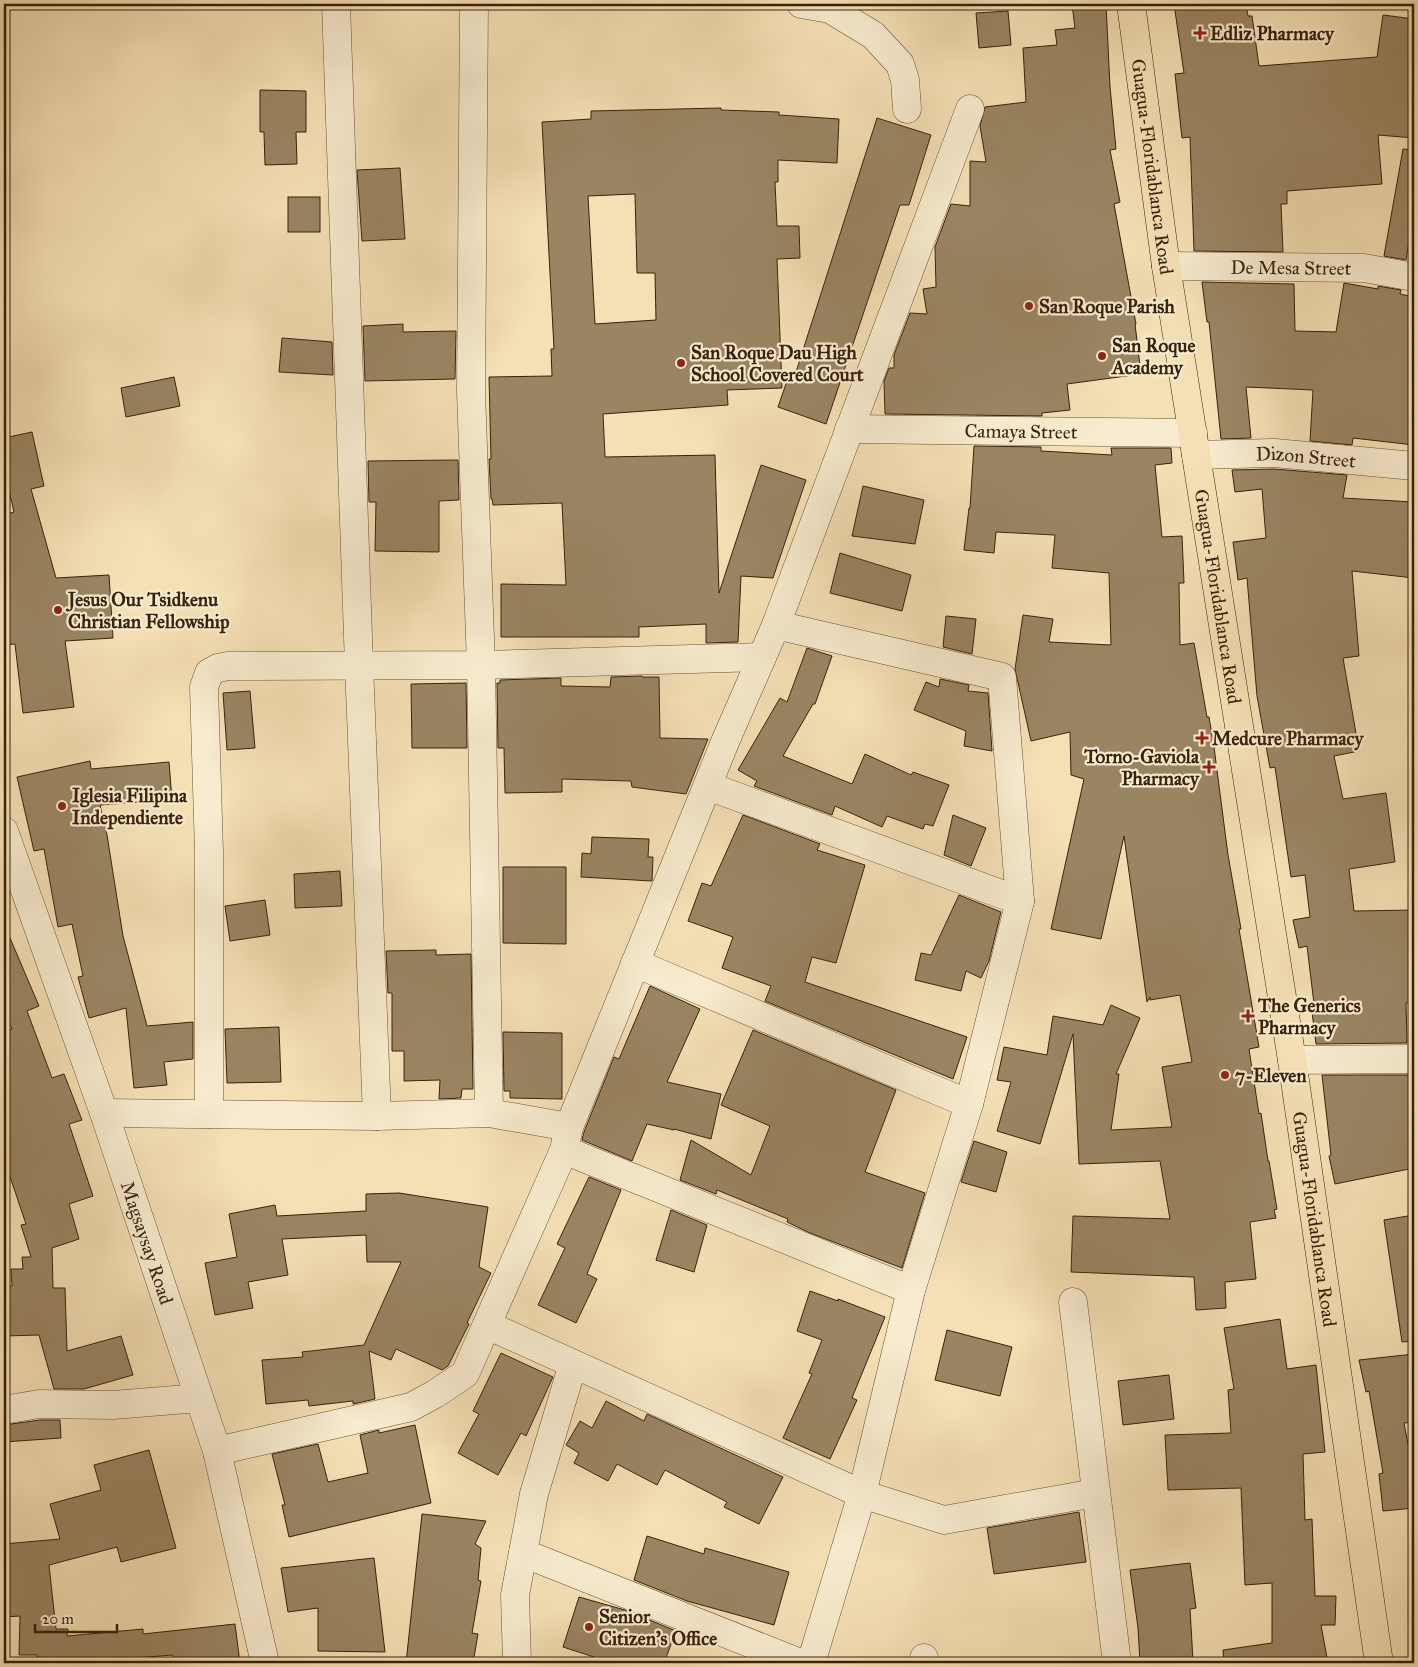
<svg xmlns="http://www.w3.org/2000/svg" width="1418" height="1667" font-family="'IM FELL Great Primer',serif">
<rect width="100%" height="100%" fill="#f5e0b5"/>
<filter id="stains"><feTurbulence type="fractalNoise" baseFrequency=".004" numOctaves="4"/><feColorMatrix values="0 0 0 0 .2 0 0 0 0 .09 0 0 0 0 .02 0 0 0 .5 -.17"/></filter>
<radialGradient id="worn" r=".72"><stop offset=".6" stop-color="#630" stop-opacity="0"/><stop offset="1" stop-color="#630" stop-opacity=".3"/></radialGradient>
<!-- building -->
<g fill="#9a8563" stroke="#38220a" fill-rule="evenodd">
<polygon points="1072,4 1106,4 1110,87 1116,149 1110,150 1120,202 1114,204 1136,324 1135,324 1141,374 1067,384 1070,410 1042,413 1042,416 885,414 884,381 889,368 894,368 894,355 910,313 927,314 923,289 936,287 935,247 951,204 970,206 970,161 986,162 980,126 985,107 1026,102 1023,48 1057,45 1055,30 1075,28"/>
<polygon points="1174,4 1246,4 1248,16 1252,16 1259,66 1377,57 1383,15 1414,19 1414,138 1378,135 1382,184 1287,191 1287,204 1281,204 1283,252 1194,251 1190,137 1182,138 1175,74 1184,73"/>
<polygon points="1008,11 1011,45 979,48 976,13"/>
<polygon points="260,90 306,91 306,132 296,132 297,164 265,165 264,132 260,132"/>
<path d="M721 108V110L779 112V115L839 119 837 163 778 160V182H775L777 226H799L800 258 777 259 782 388 727 390 728 405 603 414 605 457 715 455 719 593 761 465 806 480 773 578 741 576 738 642 706 643V624L639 627V637H501V584L566 585 562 503 493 505 492 499H491L489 459H491L489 377 552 376 551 349H554L542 122 591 119V111ZM635 194 637 273H655L656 320 595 324 588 196Z"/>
<polygon points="877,118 931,135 909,205 900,205 826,424 778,407 790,372 796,372"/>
<polygon points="1403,149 1414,150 1414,211 1406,260 1384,256"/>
<polygon points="400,168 405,239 362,241 357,170"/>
<rect x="288" y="197" width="32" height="35"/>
<polygon points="1202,282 1294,284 1295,331 1336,332 1344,283 1378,289 1378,286 1401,290 1400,294 1414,297 1414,445 1353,438 1352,445 1310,441 1313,390 1246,387 1251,438 1221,439 1209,322 1207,322"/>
<polygon points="403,324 403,332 456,331 455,379 365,381 363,326"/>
<polygon points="282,338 332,342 333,375 279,372"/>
<polygon points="174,377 180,406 126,417 121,388"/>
<polygon points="32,432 44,486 31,489 56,578 109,575 113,638 65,641 74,707 23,713 15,644 4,645 4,515 14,512 4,468 4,438"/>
<polygon points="974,446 1041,447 1041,451 1112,455 1111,448 1171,448 1172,463 1155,465 1162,537 1182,536 1184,583 1179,583 1180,645 1194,643 1207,717 1209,717 1214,747 1228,855 1241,929 1239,929 1259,1047 1249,1049 1259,1114 1261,1113 1268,1161 1269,1161 1277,1209 1274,1210 1276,1218 1250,1222 1256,1279 1225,1282 1226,1308 1196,1310 1194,1277 1071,1272 1073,1216 1170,1219 1160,1161 1079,1164 1073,1034 1040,1144 997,1131 1011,1082 997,1080 1004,1047 1047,1055 1053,1016 1103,1025 1111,1005 1140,1018 1116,1074 1119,1074 1111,1130 1172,1127 1162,1067 1192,1062 1180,995 1150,1000 1150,997 1147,1002 1124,836 1101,939 1051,929 1084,779 1071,775 1070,732 1031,741 1015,669 1023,615 1053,619 1049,642 1111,645 1109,573 1052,568 1055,535 996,532 994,553 964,550 969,508 970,508"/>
<polygon points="458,460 459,500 439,501 439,552 375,551 376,502 369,502 368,461"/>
<polygon points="1274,469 1347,475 1343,498 1414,502 1414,578 1352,571 1359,656 1343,658 1359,751 1334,756 1343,799 1386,793 1395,862 1349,869 1354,911 1414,910 1414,1002 1406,1003 1407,1043 1316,1044 1312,1012 1315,1012 1307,946 1299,948 1293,920 1310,917 1305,875 1291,877 1275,767 1270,768 1257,696 1247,578 1238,580 1233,542 1266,538 1262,489 1235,492 1232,470"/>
<polygon points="863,486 924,500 915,544 852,536"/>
<polygon points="840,553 911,575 902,611 830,593"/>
<polygon points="946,616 976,619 972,654 943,647"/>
<polygon points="807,648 832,656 815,704 813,704 783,756 852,784 865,754 911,775 913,772 949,785 933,826 925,824 923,829 887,816 882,827 835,806 832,815 754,786 757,781 738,770 780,698 787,702"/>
<polygon points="642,676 642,677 659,677 660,738 708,739 686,794 632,787 631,781 562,779 562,792 505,793 504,748 498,748 497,683 500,683 500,680 561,678 561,686 610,687 611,677"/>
<polygon points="940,679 969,685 968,691 988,693 992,751 964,746 966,731 914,710 926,682 939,687"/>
<polygon points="466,683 467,748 412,748 411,684"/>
<polygon points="250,691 255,748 227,750 223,693"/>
<polygon points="90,761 91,769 169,762 172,800 100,805 107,835 123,936 147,1026 193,1022 193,1059 164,1062 167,1085 134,1088 126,1008 89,1018 78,977 83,976 72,924 58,927 44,849 34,851 17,777"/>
<polygon points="743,815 820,844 817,850 865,865 836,963 812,957 805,982 967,1037 953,1079 765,1001 771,986 722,968 733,937 688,921 702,883 711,886"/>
<polygon points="953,815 986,828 971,866 944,855"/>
<polygon points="592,837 649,839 648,857 653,857 652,881 581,877 582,853 591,854"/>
<polygon points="503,867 566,867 566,944 503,943"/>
<polygon points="340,871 342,906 295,908 294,874"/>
<polygon points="959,895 1001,912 989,961 981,978 966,971 961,991 915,980 921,953 931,955"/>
<polygon points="265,900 270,935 230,941 225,906"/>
<polygon points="4,924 39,1006 27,1011 52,1078 64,1074 82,1120 69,1124 93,1196 69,1204 79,1239 52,1248 53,1288 65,1288 67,1351 121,1336 133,1375 84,1389 54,1389 39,1335 4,1336 4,1286 12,1286 11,1269 23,1269 22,1257 31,1257 21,1225 26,1224 4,1159 4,1032 12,1029 4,1009"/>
<polygon points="436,950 436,955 471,954 473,1089 462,1089 461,1098 439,1099 440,1080 404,1081 404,1051 392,1051 392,993 388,993 386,951"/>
<polygon points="650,986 700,1009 667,1082 721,1094 711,1139 674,1129 674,1130 647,1124 632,1161 582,1140 584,1132 614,1057 619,1059"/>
<polygon points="279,1027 281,1082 227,1083 225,1029"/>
<polygon points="753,1030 896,1090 865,1172 925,1193 902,1268 810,1233 787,1222 788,1219 717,1190 716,1194 680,1180 691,1140 751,1175 770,1126 721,1105"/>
<polygon points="503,1032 562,1033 562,1099 510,1098 510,1091 504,1091"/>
<polygon points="1322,1075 1414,1075 1414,1168 1335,1184 1329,1156 1331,1155"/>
<polygon points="974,1141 1007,1152 996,1192 961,1182"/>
<polygon points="589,1177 621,1190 587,1274 597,1279 576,1323 538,1305 565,1248 557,1244"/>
<polygon points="399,1193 488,1207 479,1267 491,1273 467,1323 469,1324 448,1366 442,1370 396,1349 391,1360 369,1351 375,1399 353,1404 353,1401 309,1406 308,1400 266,1404 262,1360 303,1357 302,1352 364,1345 401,1262 367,1262 366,1235 282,1239 288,1275 248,1282 253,1308 215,1315 205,1263 237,1257 229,1214 275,1205 277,1216 366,1211 366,1194"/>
<polygon points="671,1210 707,1225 694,1272 656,1260"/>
<polygon points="1414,1215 1414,1341 1402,1342 1384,1220"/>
<polygon points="810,1291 838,1301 838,1299 885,1317 852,1398 857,1400 830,1459 783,1438 812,1374 809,1373 822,1340 797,1331"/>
<polygon points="1280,1319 1287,1369 1316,1365 1325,1452 1303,1454 1305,1520 1312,1519 1315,1596 1336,1596 1335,1625 1321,1625 1328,1663 1224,1663 1223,1650 1272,1643 1272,1583 1245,1585 1241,1488 1168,1490 1165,1435 1231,1433 1228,1390 1234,1389 1224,1328"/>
<polygon points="947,1330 1012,1347 1000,1396 935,1380"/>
<polygon points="501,1353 553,1377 526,1436 521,1433 498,1475 458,1453 479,1414 473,1411"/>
<polygon points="1414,1354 1414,1422 1404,1423 1414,1477 1414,1508 1383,1511 1379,1474 1383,1473 1369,1391 1366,1392 1359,1360"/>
<polygon points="1169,1375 1174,1419 1123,1425 1118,1381"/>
<polygon points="606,1401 644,1421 647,1414 783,1477 759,1524 724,1507 727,1502 665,1470 657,1485 617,1464 608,1481 574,1463 579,1453 566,1445 580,1421 592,1428"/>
<polygon points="40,1420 60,1420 61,1438 4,1442 4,1425"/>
<polygon points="415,1425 431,1503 289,1537 282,1505 285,1505 272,1454 318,1444 328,1482 368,1473 360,1435 379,1430 379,1433"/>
<polygon points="149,1450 176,1548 121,1562 117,1547 49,1565 56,1629 68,1629 67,1636 143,1629 143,1634 235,1624 240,1663 174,1663 173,1655 73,1663 36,1663 37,1655 19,1655 20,1616 4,1617 4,1544 60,1539 50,1504 101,1490 94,1465"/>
<polygon points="1079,1512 1086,1562 994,1574 987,1528"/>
<polygon points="422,1514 486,1521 475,1544 481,1548 478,1580 481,1581 472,1633 478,1634 473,1663 406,1663"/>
<polygon points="647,1536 704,1554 705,1548 789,1572 774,1625 687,1601 634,1580"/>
<polygon points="374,1558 385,1652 318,1651 318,1608 288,1612 281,1568"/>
<polygon points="1190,1563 1196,1608 1190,1609 1193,1661 1140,1663 1138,1628 1130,1570"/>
<polygon points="579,1597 625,1610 676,1631 664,1663 598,1663 600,1659 563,1647"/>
</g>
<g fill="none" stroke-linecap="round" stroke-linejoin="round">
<!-- street casing -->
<g stroke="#675235" stroke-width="29">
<g id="street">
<polyline points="336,4 359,665 377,1116"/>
<polyline points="474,4 471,392 481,665 489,1113"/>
<polyline points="801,4 830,9 873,35 900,64 905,80 907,109"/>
<path id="s1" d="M1166 266 1364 268 1414 277"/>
<path id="s2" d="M849 429 1193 433"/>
<path id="s3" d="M1196 455 1275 453 1414 466"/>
<polyline points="776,625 1002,677 1020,901 969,1104 911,1290 862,1494 811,1663"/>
<polyline points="708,786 1020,901"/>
<path id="s4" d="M4 831 104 1113 217 1451 265 1663"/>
<polyline points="635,963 969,1104"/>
<polyline points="1292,1060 1414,1059"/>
<polyline points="104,1113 377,1116 489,1113 569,1127"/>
<polyline points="209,1114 209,852 204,687 209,673 218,668 228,666 481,665 762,657"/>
<polyline points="564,1150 911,1290"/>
<polyline points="1073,1302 1117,1663"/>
<polyline points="487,1325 862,1494 944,1520 1095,1493"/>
<polyline points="4,1410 39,1404 113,1405 199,1398"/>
<polyline points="217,1451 411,1407 435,1394 465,1374 564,1150 569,1127 725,742 776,625 970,109"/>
<polyline points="523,1553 800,1663"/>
<polyline points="924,1658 925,1663"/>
<polyline points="517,1663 515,1595 534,1494 573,1364"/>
</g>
</g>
<!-- primary casing -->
<g stroke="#38220a" stroke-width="29">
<g id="primary">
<path id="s5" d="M1131 4 1166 266 1292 1060 1379 1663"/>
</g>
</g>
<!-- street -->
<use href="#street" stroke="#f8ebcf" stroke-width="28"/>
<!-- primary -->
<use href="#primary" stroke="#f5e0b5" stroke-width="28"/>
</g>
<!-- markers -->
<g fill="#8f2418" stroke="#f8ebcf" stroke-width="2">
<path d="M1197.5 25.5h5v5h5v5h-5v5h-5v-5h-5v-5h5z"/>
<circle cx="1029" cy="306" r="5"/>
<circle cx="1102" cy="356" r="5"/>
<circle cx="681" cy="363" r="5"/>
<circle cx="58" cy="610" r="5"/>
<path d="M1199.5 730.5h5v5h5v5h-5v5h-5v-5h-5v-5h5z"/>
<path d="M1206.5 759.5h5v5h5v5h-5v5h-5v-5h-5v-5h5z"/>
<circle cx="62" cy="806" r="5"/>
<path d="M1245.5 1008.5h5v5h5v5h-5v5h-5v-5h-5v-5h5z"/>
<circle cx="1225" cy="1075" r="5"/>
<circle cx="589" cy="1627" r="5"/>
</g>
<g text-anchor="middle" stroke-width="4.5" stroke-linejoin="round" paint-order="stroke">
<!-- poi labels -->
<g font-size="19" font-weight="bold" fill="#38220a" stroke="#f8ebcf" text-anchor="start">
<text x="1210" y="40">Edliz Pharmacy</text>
<text x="1039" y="313">San Roque Parish</text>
<text x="1112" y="352">San Roque<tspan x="1112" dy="22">Academy</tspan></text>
<text x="691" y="359">San Roque Dau High<tspan x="691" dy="22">School Covered Court</tspan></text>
<text x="68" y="606">Jesus Our Tsidkenu<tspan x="68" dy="22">Christian Fellowship</tspan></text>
<text x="1212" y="745">Medcure Pharmacy</text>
<text x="1199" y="763" text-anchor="end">Torno-Gaviola<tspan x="1199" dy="22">Pharmacy</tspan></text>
<text x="72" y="802">Iglesia Filipina<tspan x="72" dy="22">Independiente</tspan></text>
<text x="1258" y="1012">The Generics<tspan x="1258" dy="22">Pharmacy</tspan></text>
<text x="1235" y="1082">7-Eleven</text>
<text x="599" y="1623">Senior<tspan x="599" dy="22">Citizen's Office</tspan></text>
</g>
<!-- street labels -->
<g font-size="19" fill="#38220a" stroke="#f8ebcf">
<text dy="7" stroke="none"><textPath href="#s5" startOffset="164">Guagua-Floridablanca Road</textPath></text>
<text dy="7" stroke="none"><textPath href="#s1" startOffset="125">De Mesa Street</textPath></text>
<text dy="7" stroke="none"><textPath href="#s2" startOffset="172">Camaya Street</textPath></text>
<text dy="7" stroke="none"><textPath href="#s3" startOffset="110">Dizon Street</textPath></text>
<text dy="7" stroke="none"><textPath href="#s5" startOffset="599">Guagua-Floridablanca Road</textPath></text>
<text dy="7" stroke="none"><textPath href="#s5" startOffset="1229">Guagua-Floridablanca Road</textPath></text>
<text dy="7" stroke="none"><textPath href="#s4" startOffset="436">Magsaysay Road</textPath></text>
</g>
</g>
<!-- margin -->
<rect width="1418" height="1667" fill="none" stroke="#f5e0b5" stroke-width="20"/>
<rect x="5" y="5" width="1408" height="1657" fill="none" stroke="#38220a" stroke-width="2.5"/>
<rect x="10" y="10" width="1398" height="1647" fill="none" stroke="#38220a"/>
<!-- scale -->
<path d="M35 1624v8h82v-8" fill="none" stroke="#38220a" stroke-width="2.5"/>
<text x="42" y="1624" font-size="15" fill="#38220a" stroke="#f8ebcf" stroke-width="4" paint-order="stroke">20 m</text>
<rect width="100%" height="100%" filter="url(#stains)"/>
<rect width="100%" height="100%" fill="url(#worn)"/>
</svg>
